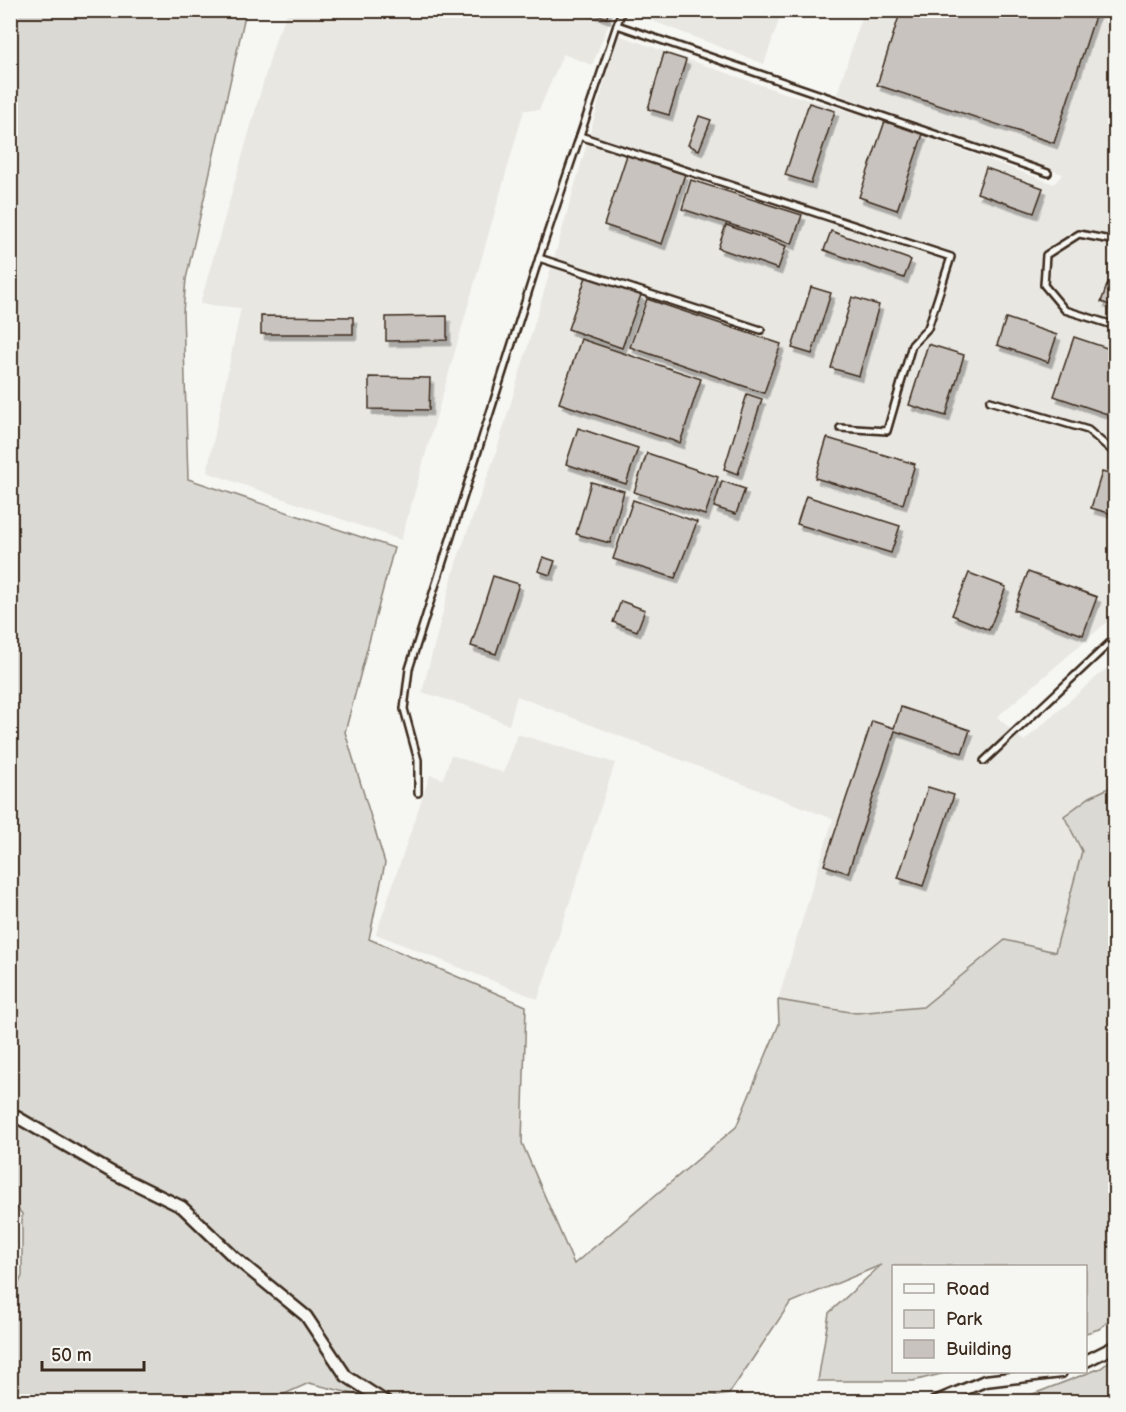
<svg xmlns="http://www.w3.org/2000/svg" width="1126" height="1412" font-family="'Balsamiq Sans',sans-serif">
<defs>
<filter id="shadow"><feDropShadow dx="3.5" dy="5.5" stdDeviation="0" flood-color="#0004"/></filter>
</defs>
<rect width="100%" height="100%" fill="#f6f6f2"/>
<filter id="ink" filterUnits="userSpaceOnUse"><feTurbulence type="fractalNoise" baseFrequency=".0167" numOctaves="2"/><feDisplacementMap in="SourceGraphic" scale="12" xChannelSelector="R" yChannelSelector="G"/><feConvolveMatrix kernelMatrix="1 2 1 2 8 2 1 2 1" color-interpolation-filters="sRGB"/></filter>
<g filter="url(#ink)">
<!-- built -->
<g fill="#e8e7e2">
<polygon points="636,10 782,10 782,11 764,64 635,14"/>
<polygon points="288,11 614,11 592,65 563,54 539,110 524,110 401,540 207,472 241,308 200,304 276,38"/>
<polygon points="864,11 1115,11 1115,615 997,717 1024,741 1115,661 1115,785 1090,797 1082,851 1055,952 1005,940 923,1007 856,1013 778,1000 833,819 517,696 509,725 467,706 422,692 456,563 496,453 557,248 618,35 781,92 878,119 1054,184 1063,174 837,94"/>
<polygon points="517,734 615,763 538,999 376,934 430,775 443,779 451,755 504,773"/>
</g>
<!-- green -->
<g fill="#dad9d3" stroke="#8a8278" stroke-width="1.5">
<polygon points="10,11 246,11 186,279 183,312 188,479 394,548 345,732 385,863 369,939 526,1006 522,1143 574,1264 736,1127 779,1024 778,1000 856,1013 923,1007 1005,940 1055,952 1082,851 1064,816 1090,797 1115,785 1116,1315 1099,1329 1086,1333 1086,1266 894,1266 894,1372 949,1372 913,1381 818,1381 829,1313 881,1265 790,1303 729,1394 684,1401 382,1401 309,1383 269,1401 11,1401 11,1301 22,1276 22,1214 10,1199"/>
<polygon points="1115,1357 1115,1401 1015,1401 1101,1368"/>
</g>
<!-- building -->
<g fill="#c8c3be" stroke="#3b2a1e" stroke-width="1.5" filter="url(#shadow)">
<polygon points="584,10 608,10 607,18"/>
<polygon points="901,10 1097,10 1054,143 877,85"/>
<polygon points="664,53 686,60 669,115 648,109"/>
<polygon points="809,103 835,111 811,183 785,175"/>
<polygon points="699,116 711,120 699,150 688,145"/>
<polygon points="885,121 923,134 897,210 859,197"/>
<polygon points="627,155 685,174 662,244 604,225"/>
<polygon points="986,168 1043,188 1034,213 977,193"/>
<polygon points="691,180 802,215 792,244 682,209"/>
<polygon points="726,225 786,246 778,269 718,248"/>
<polygon points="831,231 911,260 904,278 824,250"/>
<polygon points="1116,260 1116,307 1101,302"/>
<polygon points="586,277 641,295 622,348 568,329"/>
<polygon points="811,287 831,293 812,354 792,348"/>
<polygon points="852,297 879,305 859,376 831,368"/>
<polygon points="647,299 781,344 764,393 630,347"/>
<polygon points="261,316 353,317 353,334 261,334"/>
<polygon points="447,316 447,340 386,341 386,317"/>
<polygon points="1006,318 1057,335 1048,362 997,345"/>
<polygon points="1074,337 1116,351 1116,417 1054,396"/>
<polygon points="581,339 701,379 680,443 559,403"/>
<polygon points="928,344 964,355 946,416 909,405"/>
<polygon points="369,377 430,378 429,410 369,409"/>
<polygon points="747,394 762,399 738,474 724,469"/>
<polygon points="578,428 638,448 626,484 566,464"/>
<polygon points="827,438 915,464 903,504 815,478"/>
<polygon points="647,453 718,477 705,515 634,492"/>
<polygon points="1102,472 1116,476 1116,515 1091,508"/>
<polygon points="722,481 745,489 736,514 714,507"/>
<polygon points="591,482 624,491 610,543 576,534"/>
<polygon points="806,496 900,526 891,553 797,524"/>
<polygon points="633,500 697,522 675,578 613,559"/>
<polygon points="543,557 555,561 550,575 538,571"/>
<polygon points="1028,572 1097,597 1083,635 1014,610"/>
<polygon points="969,573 1006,587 989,630 952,615"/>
<polygon points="493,576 519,584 496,654 471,646"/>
<polygon points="621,601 645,610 637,631 613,622"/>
<polygon points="901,707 970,730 962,753 895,731 848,873 824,865 872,721 894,728"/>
<polygon points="928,787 954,795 923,886 898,878"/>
</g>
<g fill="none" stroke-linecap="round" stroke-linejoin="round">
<!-- lane casing -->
<g stroke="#3b2a1e" stroke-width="10">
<g id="lane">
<polyline points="617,25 1048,173"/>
<polyline points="580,136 951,257 928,328 912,345 887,431 840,428"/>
<polyline points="1116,241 1079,234 1046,255 1044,285 1065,310 1116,326"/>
<polyline points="539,258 761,330"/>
<polyline points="990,401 1088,430 1116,454"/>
<polyline points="984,761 1116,637"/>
<polyline points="418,793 418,760 404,709 409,669 539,258 622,10"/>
</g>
</g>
<!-- street casing -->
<g stroke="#3b2a1e" stroke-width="15">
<g id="street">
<polyline points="10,1113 113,1173 182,1207 234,1257 306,1316 346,1376 386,1402"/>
<polyline points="1086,1361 1116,1346"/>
<polyline points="935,1402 985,1381 1061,1372"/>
</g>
</g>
<!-- lane -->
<use href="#lane" stroke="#f6f6f2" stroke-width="5"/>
<!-- street -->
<use href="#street" stroke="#f6f6f2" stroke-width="10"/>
</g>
</g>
<!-- margin -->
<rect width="1126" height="1412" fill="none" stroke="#f6f6f2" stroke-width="36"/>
<rect x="18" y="18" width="1090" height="1376" fill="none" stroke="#3b2a1e" stroke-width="2" filter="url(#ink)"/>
<!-- legend -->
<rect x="892" y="1265" width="195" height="108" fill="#f6f6f2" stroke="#aba49d" stroke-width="1.5"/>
<rect x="904" y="1284" width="30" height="9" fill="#f6f6f2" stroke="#aba49d" stroke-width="1.5"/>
<text x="946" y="1295" font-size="18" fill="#3b2a1e">Road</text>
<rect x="904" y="1310" width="30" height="18" fill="#dad9d3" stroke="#aba49d" stroke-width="1.5"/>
<text x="946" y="1325" font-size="18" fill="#3b2a1e">Park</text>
<rect x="904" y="1340" width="30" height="18" fill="#c8c3be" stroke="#aba49d" stroke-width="1.5"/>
<text x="946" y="1355" font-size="18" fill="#3b2a1e">Building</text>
<!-- scale -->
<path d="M42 1361v9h102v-9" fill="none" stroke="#3b2a1e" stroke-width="3"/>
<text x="51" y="1361" font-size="18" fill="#3b2a1e" stroke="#f6f6f2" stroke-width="4.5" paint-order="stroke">50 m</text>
</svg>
